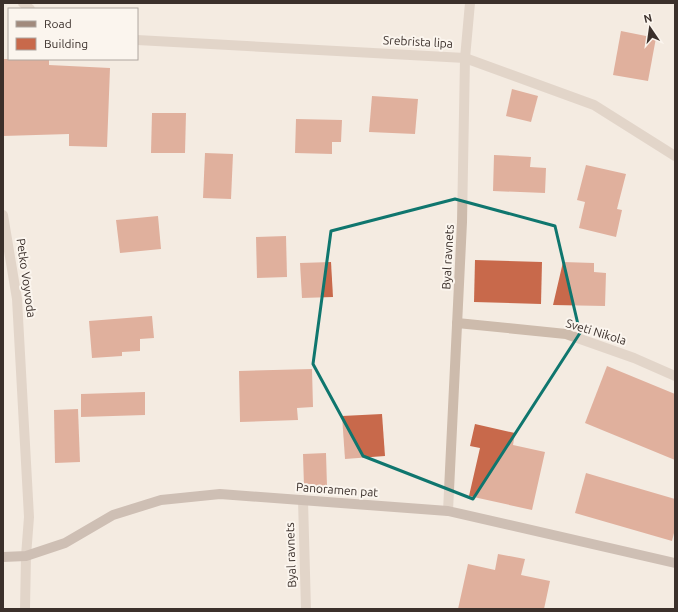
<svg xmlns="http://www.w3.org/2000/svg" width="678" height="612" font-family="Ubuntu,sans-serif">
<rect width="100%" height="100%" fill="#f4ebe1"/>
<!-- building -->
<g fill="#c8694b">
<polygon points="621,31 656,38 648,81 613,75"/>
<polygon points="3,59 49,59 49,65 110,68 107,147 69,146 69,134 3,136"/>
<polygon points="512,89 538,96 531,122 506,116"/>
<polygon points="372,96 418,99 415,134 369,132"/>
<polygon points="152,113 186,113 185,153 151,153"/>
<polygon points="296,119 342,120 341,142 332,142 332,154 295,153"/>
<polygon points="205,153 233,154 231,199 203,198"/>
<polygon points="494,155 531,157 530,167 546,168 545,193 493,191"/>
<polygon points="586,165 626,174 617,209 622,210 616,237 579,228 585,202 577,200"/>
<polygon points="158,216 161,249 120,253 116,220"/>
<polygon points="286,236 287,277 257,278 256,237"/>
<polygon points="475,260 542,262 541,304 474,302"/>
<polygon points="331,262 333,297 302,298 300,263"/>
<polygon points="563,262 594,263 594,272 606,273 605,306 553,305"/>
<polygon points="152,316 154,338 140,339 140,351 122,352 122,356 92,358 89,321"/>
<polygon points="607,366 675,394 675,460 585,423"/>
<polygon points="312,369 313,407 297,408 298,420 240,422 239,371"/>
<polygon points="145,392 145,415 81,417 81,394"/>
<polygon points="78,409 80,462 55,463 54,410"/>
<polygon points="382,414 385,456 345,459 342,416"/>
<polygon points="475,424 515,433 513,445 545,452 532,510 469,496 480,448 470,446"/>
<polygon points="326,453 327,487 304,487 303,454"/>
<polygon points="586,473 675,499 675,529 672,541 575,513"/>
<polygon points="498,554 525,559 521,575 550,581 544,609 458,609 468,564 495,570"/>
</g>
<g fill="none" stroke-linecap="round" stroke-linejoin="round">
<!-- street -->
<g stroke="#cdbbac" stroke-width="10">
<polyline points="23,3 30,9"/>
<polyline points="137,40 465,58 594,105 675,156"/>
<polyline points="3,215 17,299 29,517 26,556 25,609"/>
<polyline points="457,323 566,334 634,358 675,376"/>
<polyline points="303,500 306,609"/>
<polyline points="448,511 462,222 465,58 470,3"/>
</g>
<!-- secondary -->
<polyline stroke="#a18a7d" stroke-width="10" points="3,557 26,556 65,543 113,515 161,500 220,494 448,511 675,563"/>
</g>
<!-- marked area -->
<path d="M0 0H678V612H0ZM455 199 555 226 580 333 473 499 363 456 313 364 331 231Z" fill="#f4ebe1" fill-opacity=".55" fill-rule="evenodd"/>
<path fill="none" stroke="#0f766e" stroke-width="3" stroke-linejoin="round" d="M455 199 555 226 580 333 473 499 363 456 313 364 331 231Z"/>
<g text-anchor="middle" stroke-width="4" stroke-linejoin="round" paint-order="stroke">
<!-- street labels -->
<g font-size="12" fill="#3b302b" stroke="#fbf5ee">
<text transform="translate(418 42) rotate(3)" y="4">Srebrista lipa</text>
<text transform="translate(448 257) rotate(-87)" y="4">Byal ravnets</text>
<text transform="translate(26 278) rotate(82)" y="4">Petko Voyvoda</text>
<text transform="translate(596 332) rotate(17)" y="4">Sveti Nikola</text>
<text transform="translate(337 490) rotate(4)" y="4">Panoramen pat</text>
<text transform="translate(291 555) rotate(-92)" y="4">Byal ravnets</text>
</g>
</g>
<!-- border -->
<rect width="678" height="612" fill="none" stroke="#3b302b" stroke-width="8"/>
<!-- legend -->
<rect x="8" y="8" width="130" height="52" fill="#fbf5ee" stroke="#aea6a0"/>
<rect x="16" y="21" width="20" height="6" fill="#a18a7d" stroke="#aea6a0"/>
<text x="44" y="28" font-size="12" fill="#3b302b">Road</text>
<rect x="16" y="38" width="20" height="12" fill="#c8694b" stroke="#aea6a0"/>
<text x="44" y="48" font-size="12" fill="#3b302b">Building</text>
<!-- north arrow -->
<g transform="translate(650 28) rotate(347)" stroke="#fbf5ee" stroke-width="3" paint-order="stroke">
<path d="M0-3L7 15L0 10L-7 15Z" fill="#3b302b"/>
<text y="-6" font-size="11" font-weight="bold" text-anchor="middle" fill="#3b302b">N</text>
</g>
</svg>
